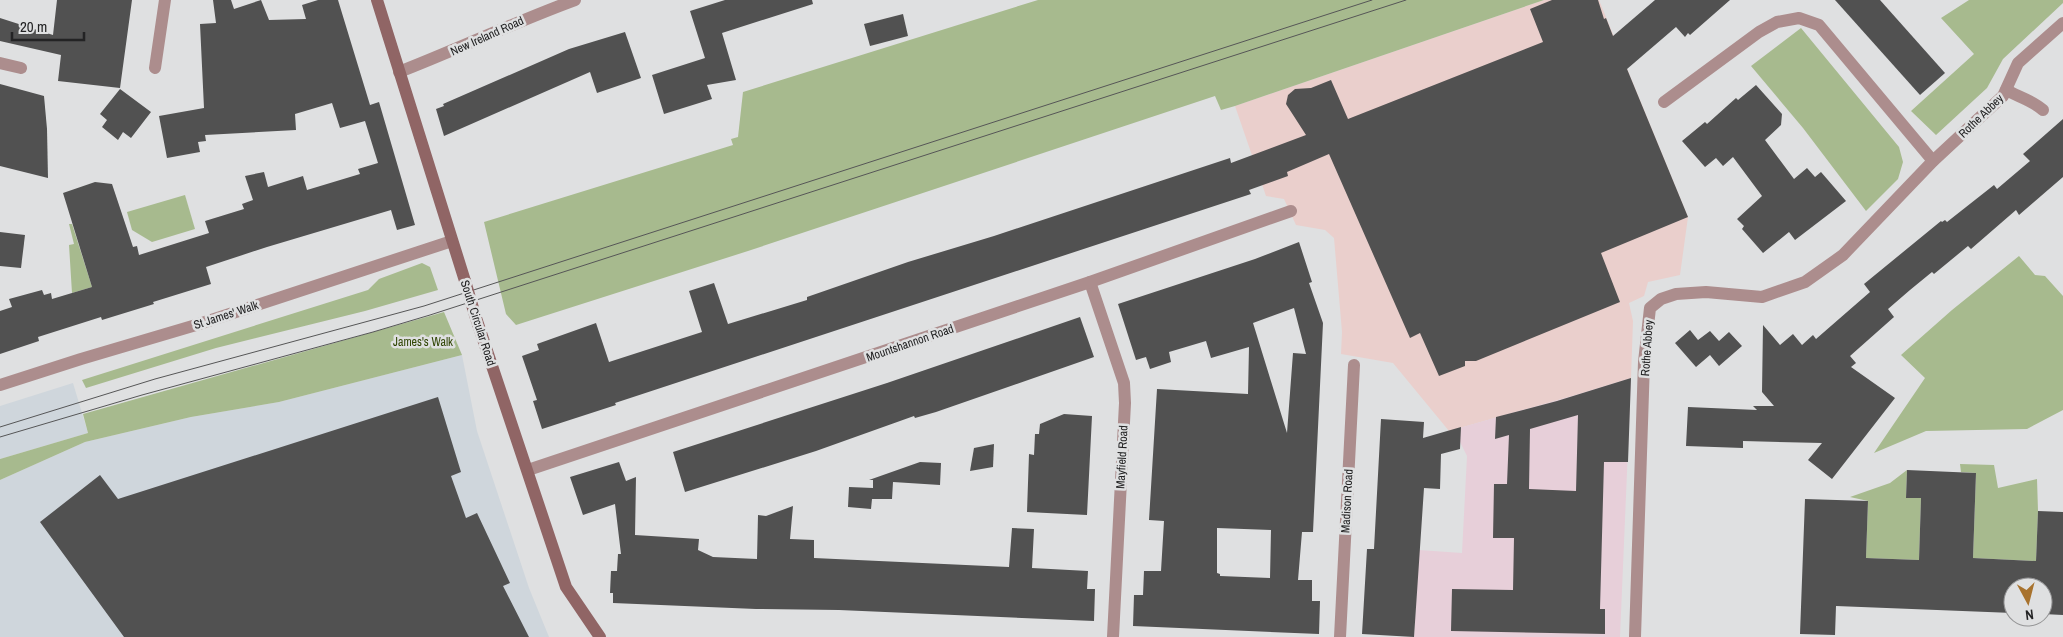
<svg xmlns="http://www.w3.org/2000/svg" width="2063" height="637" font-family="'Archivo Narrow',sans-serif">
<rect width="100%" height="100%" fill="#dfe0e1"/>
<!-- built -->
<g fill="#cfd6dc">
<polygon points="462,355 477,431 529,588 549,637 0,637 0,480 85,442 191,417 279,402"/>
<polygon points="73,383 88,433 0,459 0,406"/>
</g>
<!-- industrial -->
<polygon fill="#eacfcc" points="1544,0 1599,0 1688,217 1680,275 1648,282 1644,296 1629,303 1633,321 1631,378 1579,394 1449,431 1393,363 1341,354 1342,332 1334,238 1325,230 1296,225 1284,199 1266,196 1235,106"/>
<!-- education -->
<polygon fill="#e7cfd9" points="1631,378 1620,637 1414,637 1419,550 1462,553 1467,456 1460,442 1449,431 1579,394"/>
<!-- green -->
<g fill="#a7ba8e">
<polygon points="1038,0 1544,0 1235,106 1221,110 1215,96 748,251 516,325 506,314 484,222 733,145 731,139 738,137 743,92"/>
<polygon points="1969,0 2063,0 2063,3 2003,59 1987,88 1936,135 1911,111 1974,54 1941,18"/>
<polygon points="1801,28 1899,147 1903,162 1898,179 1866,211 1803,128 1751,66"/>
<polygon points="185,195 195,229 152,242 132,230 127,212"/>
<polygon points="69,224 72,224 92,287 72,293 69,245 74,244"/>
<polygon points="2019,256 2035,275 2045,276 2063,296 2063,410 2027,429 1926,431 1874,453 1925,378 1901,355 1952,310"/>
<polygon points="422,263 430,267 438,290 365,311 216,348 86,388 82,380 368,290 379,279"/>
<polygon points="444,312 462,355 279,402 191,417 85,442 0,480 0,459 88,433 83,414"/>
<polygon points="1960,464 1994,465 1998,488 2037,479 2038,511 2036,561 1973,558 1976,473 1961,472"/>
<polygon points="1907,470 1906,497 1921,498 1919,560 1866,558 1868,501 1850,497 1890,483"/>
</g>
<!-- building -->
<g fill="#515151" fill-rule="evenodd">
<polygon points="57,0 132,0 120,88 58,81 61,55 0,41 0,18 53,35"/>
<polygon points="213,0 231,0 234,9 261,0 269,20 306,19 302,5 318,0 338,0 370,105 379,102 415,225 397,230 391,210 267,247 206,267 211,284 153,302 154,304 102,320 101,317 38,337 39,341 0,354 0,311 12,307 9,299 42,290 44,295 51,293 52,299 92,287 63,193 95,182 112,184 133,247 137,246 139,255 209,233 205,221 244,209 242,204 253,200 245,176 264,172 268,187 303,176 307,190 360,174 358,169 378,163 365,121 340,128 332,103 295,114 296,130 205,135 206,141 198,142 200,152 167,158 159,116 204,108 200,24 216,23"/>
<polygon points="725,0 812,0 813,4 722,33 736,80 707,85 712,99 664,114 652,75 705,58 690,11"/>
<polygon points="1552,0 1598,0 1604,19 1606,18 1613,36 1655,0 1730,0 1690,35 1688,33 1685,37 1676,27 1627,69 1688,217 1601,253 1620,302 1476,361 1465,361 1465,366 1439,376 1420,333 1410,338 1329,154 1287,172 1288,176 1249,190 1251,194 615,403 616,405 542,429 533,401 537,400 522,356 539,350 537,344 596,323 609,362 702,332 689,291 714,283 728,324 807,300 807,297 908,262 994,236 1230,158 1231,163 1306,135 1286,104 1288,95 1295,89 1311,88 1331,80 1348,119 1543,42 1530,9"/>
<polygon points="1835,0 1880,0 1945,73 1920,95"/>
<polygon points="903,14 908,36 870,46 864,24"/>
<polygon points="625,32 641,78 597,93 590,72 444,136 436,109 444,106 443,104 569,49"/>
<polygon points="0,84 44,96 47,129 48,178 0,166"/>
<polygon points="1756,85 1782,114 1781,125 1765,140 1794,179 1807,168 1815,177 1821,172 1846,201 1795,240 1789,232 1763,253 1742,229 1744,226 1737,219 1762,196 1733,157 1723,166 1716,158 1705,167 1682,141 1705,122 1707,124 1736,98 1738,100"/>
<polygon points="120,89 151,112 131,138 123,132 118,140 102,127 107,120 100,114"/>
<polygon points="2063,119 2063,177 2019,215 2016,210 1971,249 1968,246 1934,274 1932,272 1910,290 1888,309 1894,317 1850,356 1856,363 1851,367 1895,398 1832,479 1808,460 1822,443 1743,441 1743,448 1686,446 1688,407 1757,410 1753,406 1774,406 1762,392 1763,325 1780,345 1793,334 1802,345 1813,335 1816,339 1870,292 1864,284 1941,221 1942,222 1945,220 1947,222 1994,185 1997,189 2030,161 2023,154"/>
<polygon points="0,232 25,235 21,268 0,266"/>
<path d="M1299 242 1312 282 1309 283 1323 323 1313 532H1302L1298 580H1312V601H1320L1319 634 1133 626 1134 595H1143L1144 571H1161L1164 521 1149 520 1157 389 1248 394 1249 347 1211 358 1206 341 1169 352 1171 362 1150 369 1146 357 1136 360 1118 304 1255 259ZM1294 308 1306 354 1293 353 1287 433 1253 323ZM1217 528 1271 530 1270 578 1220 576V574L1217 573Z"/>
<polygon points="1080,317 1094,357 936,412 915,418 914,416 816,451 685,492 673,452 887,383"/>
<polygon points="1690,330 1698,340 1710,331 1719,341 1729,332 1742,346 1719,366 1710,355 1696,367 1675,343"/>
<path d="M1631 378 1628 462H1604L1600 609H1605V634L1451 631 1452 589 1513 590 1514 538H1493L1494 484H1507L1509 435 1495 439 1496 417 1557 401ZM1578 415 1576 491 1529 489 1530 429Z"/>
<polygon points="438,397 461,472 451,476 466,518 477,513 510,583 503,586 529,637 124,637 40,522 100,475 118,499"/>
<polygon points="1064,414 1092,416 1087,515 1027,512 1029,454 1034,455 1035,434 1039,434 1040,424"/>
<polygon points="1381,419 1424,422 1423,438 1461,427 1460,449 1441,454 1440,489 1424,488 1414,637 1362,634 1367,549 1374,549"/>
<polygon points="994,444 993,467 970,471 974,448"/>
<polygon points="619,462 626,481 636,477 635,535 699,539 698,550 713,557 757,559 758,515 766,516 793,506 790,539 814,540 814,558 1009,567 1012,528 1034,529 1032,568 1088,571 1087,589 1095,589 1094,621 839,610 756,609 613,603 613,593 610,593 611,571 617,571 618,554 621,554 615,504 583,515 570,477"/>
<polygon points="920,462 941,463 940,485 893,482 892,499 872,499 871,509 848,507 849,487 873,488 873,480 869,480"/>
<polygon points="1907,470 1976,473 1973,558 2036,561 2038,511 2063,512 2063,615 2043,614 2043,587 2013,587 2013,613 1836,606 1835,635 1800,634 1805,499 1868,501 1866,558 1919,560 1921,498 1906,498"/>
</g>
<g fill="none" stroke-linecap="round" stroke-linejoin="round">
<!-- minor -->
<g stroke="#ac8d8d" stroke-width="12">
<polyline points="0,63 21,68"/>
<polyline points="155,68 165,0"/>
<path d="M399 72C458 49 515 22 575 0"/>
<path d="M2006 90C2019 97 2032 100 2043 110"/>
<polyline points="1664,102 1759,32 1777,22 1799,18 1819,25 1933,161"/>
<polyline points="1090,282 1124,383 1125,403 1113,637"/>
<polyline points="0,385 81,359 196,325 452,241"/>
<polyline points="528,470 1090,282 1291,211"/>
<polyline points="1340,637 1354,365"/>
<polyline points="1635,637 1644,362 1650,308 1661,299 1676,294 1706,292 1762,297 1805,282 1843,255 1933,161 2003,96 2018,63 2063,23"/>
</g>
<!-- secondary -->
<g stroke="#906565" stroke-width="12">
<polyline points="377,0 465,281"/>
<polyline points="475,315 566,587 600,637"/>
</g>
<!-- tram -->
<g stroke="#565657" stroke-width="1">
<polyline points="0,427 155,379 424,306 1372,0"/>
<polyline points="0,437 142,395 373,332 430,315 1406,0"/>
</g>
<!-- secondary-bridge -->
<polyline stroke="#906565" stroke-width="12" points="465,281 475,315"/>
</g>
<g text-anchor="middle" stroke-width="5" stroke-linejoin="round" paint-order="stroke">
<!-- street labels -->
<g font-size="12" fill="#232324" stroke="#dfe0e1">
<text transform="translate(487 36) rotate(-24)" y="4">New Ireland Road</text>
<text transform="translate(1981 116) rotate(-44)" y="4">Rothe Abbey</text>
<text transform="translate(226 315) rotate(-18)" y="4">St James' Walk</text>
<text transform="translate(478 323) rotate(72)" y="4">South Circular Road</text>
<text transform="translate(910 343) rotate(-19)" y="4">Mountshannon Road</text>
<text transform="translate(1647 348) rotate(-86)" y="4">Rothe Abbey</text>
<text transform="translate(1122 457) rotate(-87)" y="4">Mayfield Road</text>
<text transform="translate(1347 501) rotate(-87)" y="4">Madison Road</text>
</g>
<!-- park labels -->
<g font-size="12" fill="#314605" stroke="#dfe0e1">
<text x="423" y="346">James's Walk</text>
</g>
</g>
<!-- north arrow -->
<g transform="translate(2028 602) rotate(173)"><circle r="24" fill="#dfe0e1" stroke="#949495"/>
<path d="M0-4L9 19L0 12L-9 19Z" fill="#a8722d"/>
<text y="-8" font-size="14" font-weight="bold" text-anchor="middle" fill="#232324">N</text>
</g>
<!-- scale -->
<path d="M12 32v8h72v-8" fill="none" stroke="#232324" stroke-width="2.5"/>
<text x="20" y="32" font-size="15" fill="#232324" stroke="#dfe0e1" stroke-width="4" paint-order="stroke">20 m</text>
</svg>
